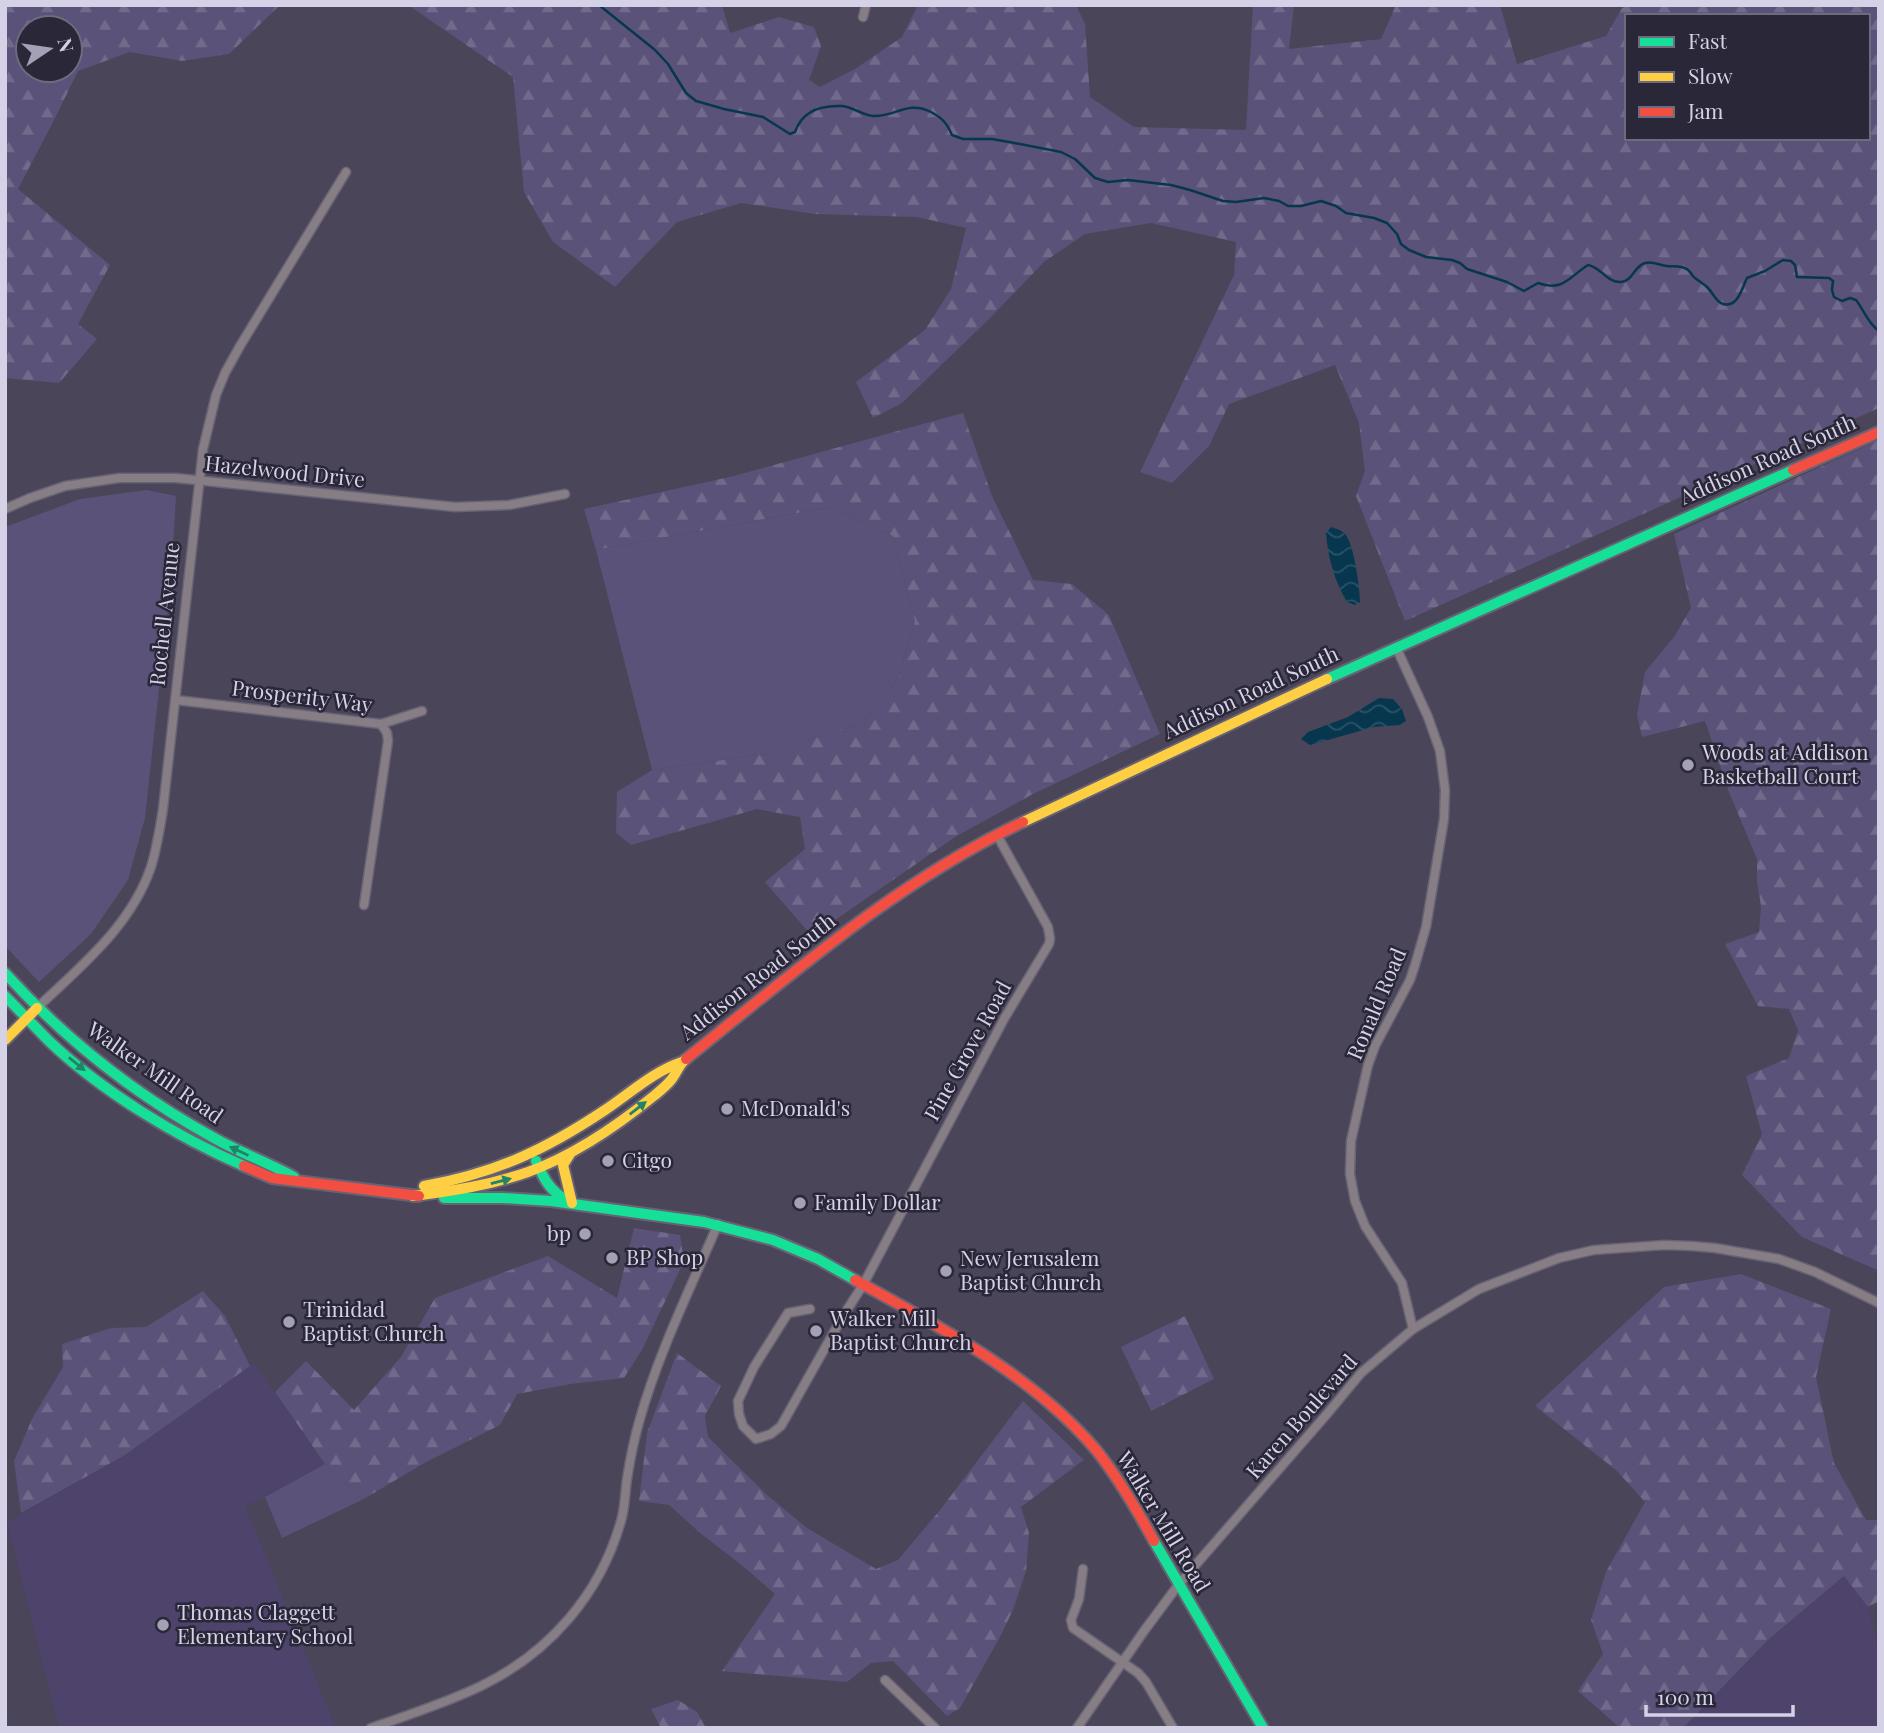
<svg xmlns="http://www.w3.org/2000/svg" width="1884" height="1733" font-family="'Playfair Display',serif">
<defs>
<pattern id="forest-firs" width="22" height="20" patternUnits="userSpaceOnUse" patternTransform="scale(1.75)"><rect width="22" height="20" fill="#5a5278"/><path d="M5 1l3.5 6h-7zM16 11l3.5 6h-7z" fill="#716a8b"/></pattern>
<pattern id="water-waves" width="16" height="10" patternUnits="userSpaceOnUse" patternTransform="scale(1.75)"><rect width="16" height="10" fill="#07374e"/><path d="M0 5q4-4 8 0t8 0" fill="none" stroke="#2a5368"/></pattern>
</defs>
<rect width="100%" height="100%" fill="#4a4559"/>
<!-- built -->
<g fill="#4d436b">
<polygon points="254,1363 325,1464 246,1507 336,1728 59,1728 7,1522 125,1455"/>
<polygon points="1844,1576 1868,1607 1879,1649 1879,1728 1683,1728 1769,1640"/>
</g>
<!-- green -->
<g fill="#5a5278">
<polygon points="147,490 176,496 171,579 145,818 128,880 91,934 39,982 5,946 5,527 80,499"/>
<polygon points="830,507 893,536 915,621 898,679 863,722 765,754 652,770 596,550"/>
<polygon points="325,1464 362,1500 282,1538 265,1497"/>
</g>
<!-- forest -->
<g fill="url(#forest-firs)" fill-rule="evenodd">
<path d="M5 5H280L229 54 182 61 130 52 78 71 53 122 18 189 110 265 78 324 97 339 59 383 5 378ZM70 28V70H28V28Z"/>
<path d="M408 5H722L730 33 779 17 814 27 821 46 809 80 820 87 855 69 902 37 918 5H1076L1085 24 1090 97 1134 127 1246 130 1253 5H1294L1289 49 1381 39 1396 5H1500L1517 64 1606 36 1622 8 1630 5H1879V408L1405 621 1356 496 1365 471 1359 423 1335 365 1229 404 1209 446 1172 483 1140 472 1234 275 1236 242 1151 223 1085 234 1044 262 988 320 902 403 873 418 856 382 925 330 951 289 966 228 917 217 815 214 741 203 677 222 615 287 553 242 524 192 513 77ZM1627 16H1868V138H1627Z"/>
<polygon points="963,413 992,496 1033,580 1072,584 1109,615 1160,734 1033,794 955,837 812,936 765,882 805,849 800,817 757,809 631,845 616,833 617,792 652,770 765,754 863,722 898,679 915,621 893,536 830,507 596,550 584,509 734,476"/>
<polygon points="1879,440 1879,1265 1877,1270 1802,1237 1742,1175 1762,1134 1746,1076 1789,1058 1798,1030 1789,1009 1758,1006 1725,944 1759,932 1761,906 1757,881 1757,859 1729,792 1705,721 1642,737 1637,715 1645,672 1674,637 1691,608 1674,534"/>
<polygon points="634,1228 680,1235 684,1261 643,1348 624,1378 571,1384 517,1394 500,1425 426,1462 362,1500 325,1464 275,1392 306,1361 354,1410 401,1357 435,1298 548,1256 617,1298"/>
<polygon points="1741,1274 1831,1309 1816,1377 1834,1463 1866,1520 1879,1520 1879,1601 1868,1607 1844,1576 1768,1640 1685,1726 1683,1728 1620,1728 1578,1691 1603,1654 1591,1620 1606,1572 1645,1502 1617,1471 1535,1406 1664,1287"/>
<polygon points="203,1291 225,1316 250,1366 125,1455 21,1513 14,1461 32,1419 63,1367 62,1344 111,1328 146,1327"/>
<polygon points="1185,1316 1214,1379 1151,1411 1121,1347"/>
<polygon points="677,1353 721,1386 705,1416 708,1437 767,1495 807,1528 876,1569 898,1560 940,1510 1023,1401 1084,1460 1021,1507 1029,1533 1026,1571 1013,1610 999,1639 960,1708 947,1716 893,1661 871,1663 847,1682 722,1671 775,1594 744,1567 700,1533 669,1505 639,1501 647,1433"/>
<polygon points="678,1700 697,1712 706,1728 661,1728 651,1709"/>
</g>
<!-- water -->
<g fill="url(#water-waves)">
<path d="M1331 527C1337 529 1342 530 1346 535 1354 546 1360 588 1360 602L1355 605 1347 602C1334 580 1328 558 1326 533Z"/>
<polygon points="1379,698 1393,699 1402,709 1406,721 1400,725 1374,727 1310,745 1301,739 1308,732 1348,717"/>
</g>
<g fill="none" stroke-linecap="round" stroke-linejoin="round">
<!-- stream -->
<path stroke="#07374e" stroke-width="2.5" d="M599 5 655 50 668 64 686 93 696 101 724 109 763 117 790 134 795 132C802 111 820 105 842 106 853 107 862 115 873 116 896 117 907 100 931 112 942 118 947 123 952 135L963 139H992L1009 142 1061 152 1075 159 1095 178 1108 182 1128 180 1171 185 1190 190 1223 201 1236 202 1264 198 1279 201 1288 206H1301L1321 201 1336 206 1346 213 1374 218 1387 223 1397 234 1401 244 1409 250 1426 257 1452 260 1460 263 1467 269 1507 282 1524 291 1538 283C1563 292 1569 277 1588 265 1601 267 1607 283 1621 282 1633 281 1634 266 1645 263 1653 261 1659 265 1667 266 1674 267 1682 265 1688 270 1691 272 1692 276 1695 278 1700 282 1704 284 1708 288 1713 293 1716 302 1723 304 1738 308 1742 288 1747 278L1765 271 1783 260 1791 261 1795 265 1797 277 1829 278 1833 281 1832 290 1834 297 1842 301 1850 298 1856 300C1864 310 1868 324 1879 331"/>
<!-- street casing -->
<g stroke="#676374" stroke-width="11">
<g id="street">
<polyline points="863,17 866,5"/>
<polyline points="5,509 30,498 65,486 119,478 176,478 455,507 509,505 565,494"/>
<polyline points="1396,647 1428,717 1440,751 1445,790 1444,819 1426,927 1415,965 1410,980 1375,1046 1368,1065 1351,1141 1350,1174 1355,1201 1365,1226 1402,1283 1413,1329"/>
<polyline points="176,700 381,724 422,711"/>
<polyline points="364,905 388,741 387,733 381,724"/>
<path d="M37 1008C81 966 131 926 151 867 157 848 160 828 163 809L203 449 216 395 225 373 240 346 346 172"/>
<polyline points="810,1309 788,1313 754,1367 738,1401 739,1414 743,1426 756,1439 771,1434 781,1426 843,1316 863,1285 1004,1019 1049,944 1050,939 1048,927 997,835"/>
<polyline points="1083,1569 1079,1599 1071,1620 1073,1628 1138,1673 1146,1682 1173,1728"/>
<polyline points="885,1680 935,1728"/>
<path d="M371 1728C408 1715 446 1703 481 1686 549 1653 600 1595 621 1521 625 1508 625 1493 627 1479 630 1460 634 1440 639 1422 658 1354 690 1289 718 1224"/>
<polyline points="1077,1728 1144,1631 1179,1584 1327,1414 1361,1373 1413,1329 1479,1289 1559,1258 1594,1250 1664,1245 1692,1246 1715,1248 1779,1259 1815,1272 1879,1303"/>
</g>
</g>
<!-- fast casing -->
<g stroke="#676374" stroke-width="14">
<g id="fast">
<polyline points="1327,679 1793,470"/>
<path d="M5 973C66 1040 137 1096 216 1139 241 1153 269 1163 294 1177"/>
<path d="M5 996C20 1011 35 1027 50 1042 103 1092 177 1137 244 1166"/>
<path d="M536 1161C544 1180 551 1192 569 1202"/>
<polyline points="444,1198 503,1198 551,1201 704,1222 773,1240 818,1259 855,1280"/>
<polyline points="1154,1541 1263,1728"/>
</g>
</g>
<!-- slow casing -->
<g stroke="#676374" stroke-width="14">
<g id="slow">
<polyline points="1023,822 1327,679"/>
<polyline points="5,1040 37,1008"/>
<polyline points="570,1154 563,1165 572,1203"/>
<path d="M424 1186C496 1173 545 1150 605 1110 629 1094 654 1071 682 1062"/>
<path d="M413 1196C452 1191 491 1185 528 1172 575 1155 617 1126 655 1095 661 1090 666 1086 671 1080 677 1073 679 1064 686 1059"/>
</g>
</g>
<!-- jam casing -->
<g stroke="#676374" stroke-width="14">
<g id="jam">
<polyline points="1793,470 1879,432"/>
<path d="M686 1059C793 973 898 881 1023 822"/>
<polyline points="244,1166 272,1178 419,1196"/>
<path d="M855 1280C940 1327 1033 1375 1097 1451 1119 1479 1137 1510 1154 1541"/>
</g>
</g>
<!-- street -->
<use href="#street" stroke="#867e84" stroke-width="8"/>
<!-- fast -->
<use href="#fast" stroke="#16e098" stroke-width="10"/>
<!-- slow -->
<use href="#slow" stroke="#ffcf43" stroke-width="10"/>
<!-- jam -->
<use href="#jam" stroke="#f24e42" stroke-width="10"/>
</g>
<!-- one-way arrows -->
<defs><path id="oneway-solid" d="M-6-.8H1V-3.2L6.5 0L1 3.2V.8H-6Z" transform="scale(1.75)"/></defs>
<g fill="#208468">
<use href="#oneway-solid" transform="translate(77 1064) rotate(39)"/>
<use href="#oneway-solid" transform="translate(638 1108) rotate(-38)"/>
<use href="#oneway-solid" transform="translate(239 1151) rotate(-155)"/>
<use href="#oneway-solid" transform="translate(501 1181) rotate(-14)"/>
</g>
<!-- markers -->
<g fill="#a4a1b6" stroke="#2a2738" stroke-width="2.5">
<circle cx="1688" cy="765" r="7"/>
<circle cx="727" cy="1109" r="7"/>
<circle cx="608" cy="1161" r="7"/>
<circle cx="800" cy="1203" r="7"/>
<circle cx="585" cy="1234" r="7"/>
<circle cx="612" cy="1258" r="7"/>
<circle cx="946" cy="1271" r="7"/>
<circle cx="289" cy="1322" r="7"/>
<circle cx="816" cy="1331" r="7"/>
<circle cx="163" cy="1625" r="7"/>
</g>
<g text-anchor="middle" stroke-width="5" stroke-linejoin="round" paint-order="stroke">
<!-- street labels -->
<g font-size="21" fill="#d5d2e8" stroke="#2a2738">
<text transform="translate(1768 460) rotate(-24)" y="7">Addison Road South</text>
<text transform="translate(285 472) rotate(6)" y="7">Hazelwood Drive</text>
<text transform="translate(165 614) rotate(-84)" y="7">Rochell Avenue</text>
<text transform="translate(1251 693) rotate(-25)" y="7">Addison Road South</text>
<text transform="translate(302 697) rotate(7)" y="7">Prosperity Way</text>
<text transform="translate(758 977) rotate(-38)" y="7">Addison Road South</text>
<text transform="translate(1377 1004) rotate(-67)" y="7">Ronald Road</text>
<text transform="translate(968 1051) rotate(-61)" y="7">Pine Grove Road</text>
<text transform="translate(155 1073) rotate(35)" y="7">Walker Mill Road</text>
<text transform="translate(1302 1417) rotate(-49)" y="7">Karen Boulevard</text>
<text transform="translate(1163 1522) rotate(59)" y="7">Walker Mill Road</text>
</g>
<!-- poi labels -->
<g font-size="21" fill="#d5d2e8" stroke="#2a2738" text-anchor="start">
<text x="1702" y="760">Woods at Addison<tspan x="1702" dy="24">Basketball Court</tspan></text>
<text x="741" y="1116">McDonald's</text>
<text x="622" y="1168">Citgo</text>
<text x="814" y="1210">Family Dollar</text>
<text x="571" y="1241" text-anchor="end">bp</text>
<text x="626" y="1265">BP Shop</text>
<text x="960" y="1266">New Jerusalem<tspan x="960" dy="24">Baptist Church</tspan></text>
<text x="303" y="1317">Trinidad<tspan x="303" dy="24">Baptist Church</tspan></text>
<text x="830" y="1326">Walker Mill<tspan x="830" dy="24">Baptist Church</tspan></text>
<text x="177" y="1620">Thomas Claggett<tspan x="177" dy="24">Elementary School</tspan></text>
</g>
</g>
<!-- border -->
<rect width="1884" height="1733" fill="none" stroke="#d5d2e8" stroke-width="14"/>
<!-- legend -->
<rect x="1625" y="14" width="245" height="126" fill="#2a2738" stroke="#6e6b7e" stroke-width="2"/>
<rect x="1639" y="37" width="35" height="10" fill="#16e098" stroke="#6e6b7e" stroke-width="2"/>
<text x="1688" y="49" font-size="21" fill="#d5d2e8">Fast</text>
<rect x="1639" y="72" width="35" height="10" fill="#ffcf43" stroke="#6e6b7e" stroke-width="2"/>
<text x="1688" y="84" font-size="21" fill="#d5d2e8">Slow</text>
<rect x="1639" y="107" width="35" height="10" fill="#f24e42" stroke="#6e6b7e" stroke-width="2"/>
<text x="1688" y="119" font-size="21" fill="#d5d2e8">Jam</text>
<!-- north arrow -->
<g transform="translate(49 49) rotate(77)"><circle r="33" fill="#2a2738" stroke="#6e6b7e" stroke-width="2"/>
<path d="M0-5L12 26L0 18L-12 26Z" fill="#a4a1b6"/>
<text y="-10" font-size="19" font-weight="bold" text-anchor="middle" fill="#d5d2e8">N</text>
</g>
<!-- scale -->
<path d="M1646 1705v10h147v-10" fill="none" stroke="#d5d2e8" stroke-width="3.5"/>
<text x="1657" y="1705" font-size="21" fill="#d5d2e8" stroke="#2a2738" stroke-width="5" paint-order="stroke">100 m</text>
</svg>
